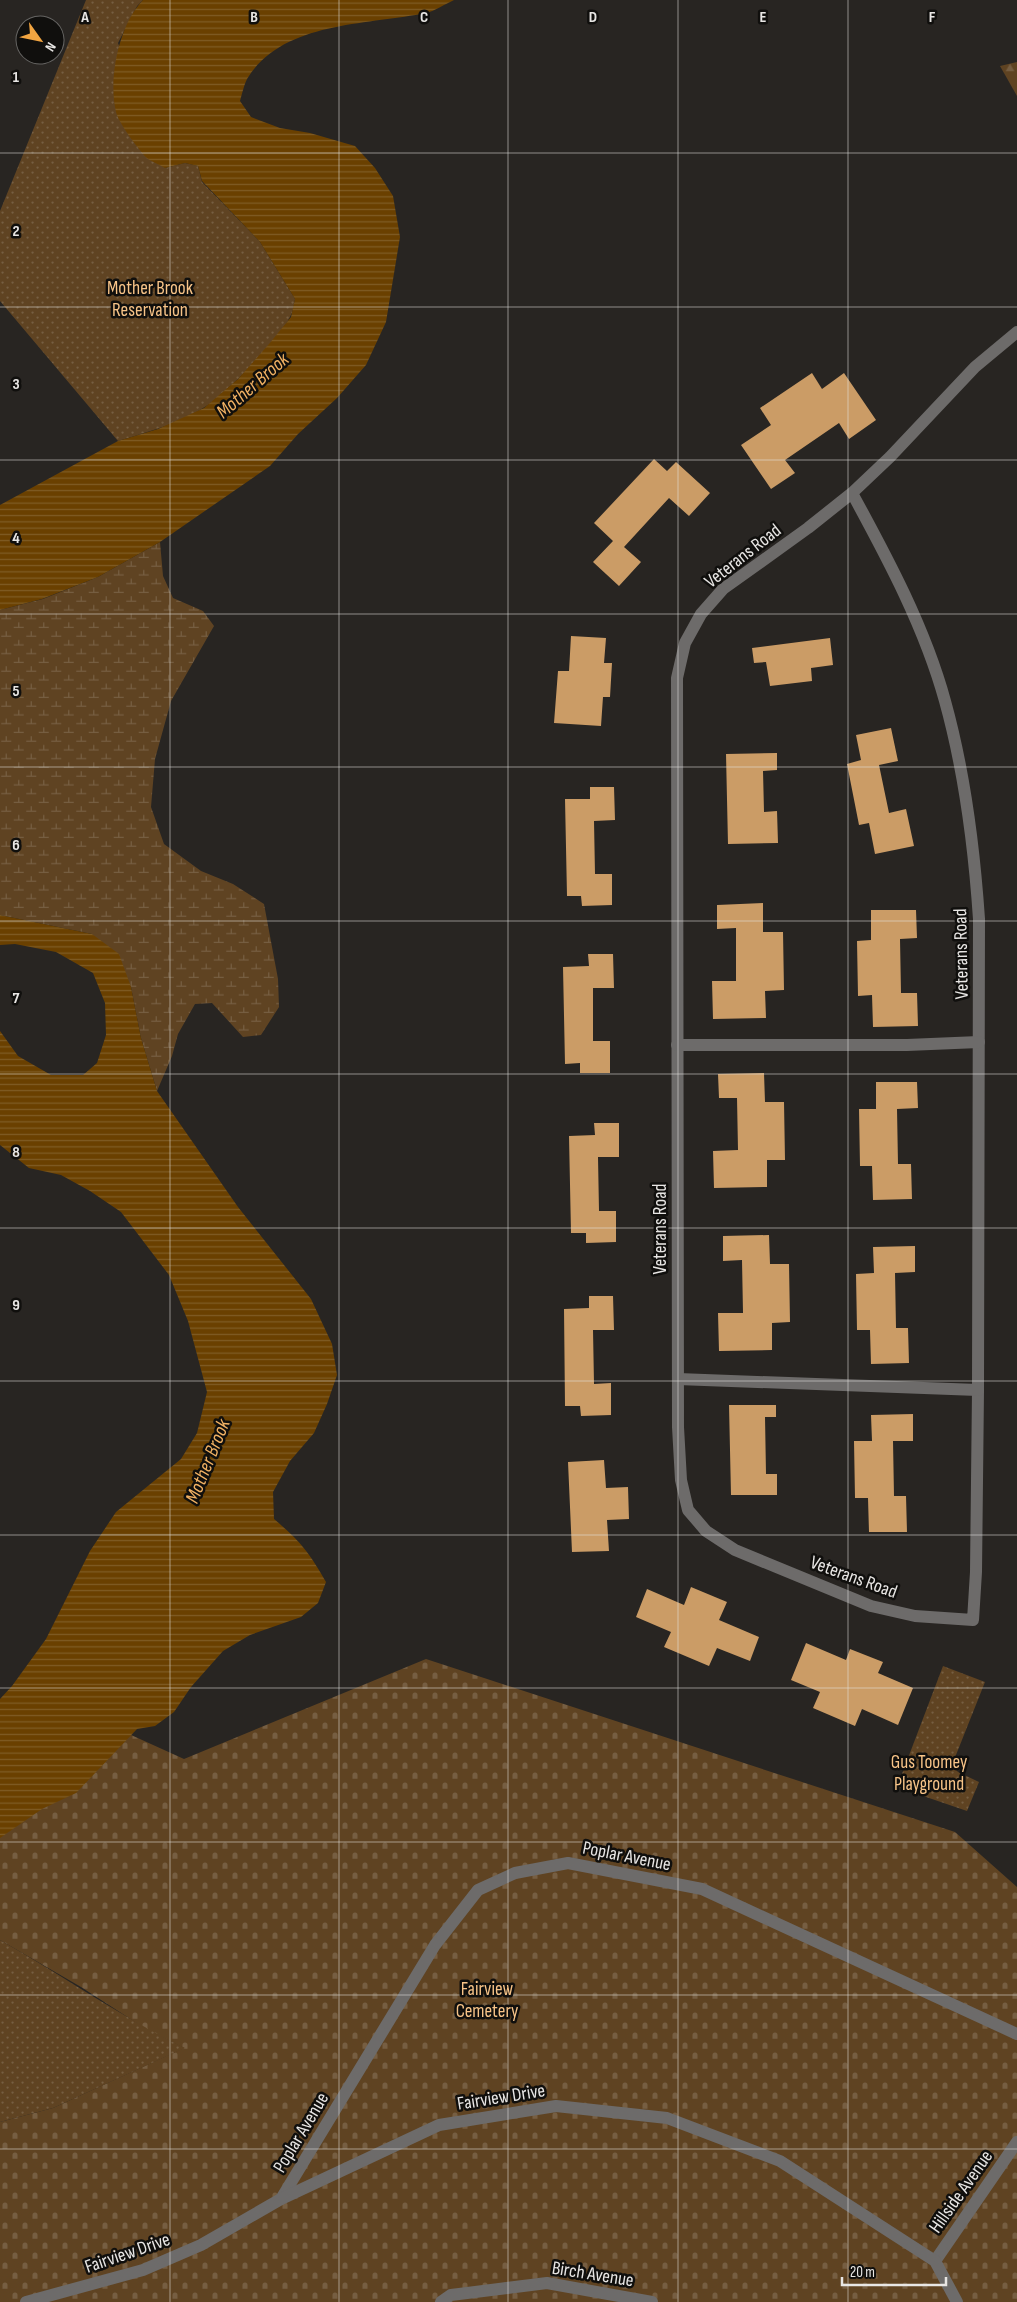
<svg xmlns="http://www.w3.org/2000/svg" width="1017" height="2302" font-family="'Sofia Sans Condensed',sans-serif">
<defs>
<pattern id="forest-firs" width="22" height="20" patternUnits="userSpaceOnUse" patternTransform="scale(1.25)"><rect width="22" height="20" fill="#5f4322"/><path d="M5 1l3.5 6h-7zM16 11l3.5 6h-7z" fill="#765e42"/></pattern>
<pattern id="wetland-marsh" width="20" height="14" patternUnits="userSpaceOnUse" patternTransform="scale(1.25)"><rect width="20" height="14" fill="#5f4322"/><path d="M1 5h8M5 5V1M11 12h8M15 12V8" fill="none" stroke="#765e42"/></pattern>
<pattern id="cemetery-stones" width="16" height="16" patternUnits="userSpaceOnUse" patternTransform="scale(1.25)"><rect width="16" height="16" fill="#5f4322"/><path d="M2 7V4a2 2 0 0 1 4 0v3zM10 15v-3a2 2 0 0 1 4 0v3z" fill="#765e42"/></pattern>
<pattern id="park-dots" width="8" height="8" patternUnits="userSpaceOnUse" patternTransform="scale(1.25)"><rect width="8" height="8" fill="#5f4322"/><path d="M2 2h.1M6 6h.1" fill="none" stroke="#765e42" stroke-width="1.8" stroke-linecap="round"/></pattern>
<pattern id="water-rules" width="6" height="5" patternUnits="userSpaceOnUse" patternTransform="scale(1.25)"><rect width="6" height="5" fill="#6a4000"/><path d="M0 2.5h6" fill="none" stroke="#7f5c25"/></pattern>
</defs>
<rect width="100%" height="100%" fill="#282522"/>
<!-- forest -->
<polygon fill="url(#forest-firs)" points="1017,62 1017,96 1000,66"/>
<!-- wetland -->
<polygon fill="url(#wetland-marsh)" points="160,542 163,576 173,598 203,611 214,626 171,701 155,759 151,807 164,844 201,871 233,884 264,904 278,979 279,1007 261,1035 243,1037 212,1003 195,1004 178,1034 172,1056 157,1091 141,1038 131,987 92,934 0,915 0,610 43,599 98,577"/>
<!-- cemetery -->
<polygon fill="url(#cemetery-stones)" points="426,1659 955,1832 1017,1887 1017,2302 0,2302 0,2122 53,2108 184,2048 146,2029 81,1987 0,1940 0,1831 98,1720 184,1759"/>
<!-- park -->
<g fill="url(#park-dots)">
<path d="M86 0H143L137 6 118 43 165 168 185 163 198 166 202 182 260 242 295 299C294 305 293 312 290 317 277 341 226 394 203 408 178 424 147 432 118 441L0 301V211Z"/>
<polygon points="943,1666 985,1682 952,1765 958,1772 979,1782 967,1811 897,1787"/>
<path d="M0 1940C62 1975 121 2017 185 2048L53 2108 0 2122Z"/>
</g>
<!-- water -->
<g fill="url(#water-rules)">
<path d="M143 0H454C445 4 435 11 426 13 368 25 282 21 247 79 244 85 242 94 240 101L251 117 280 128 310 133 355 146 375 168 393 196 400 237 386 322 366 365 337 398 298 434 270 466 160 542 98 577 42 599 0 610V505L118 441 158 429 204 408 238 379 269 344 291 317 295 299 260 242 202 181 198 166 185 163 165 168C160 165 153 162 148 159 140 152 118 122 116 112 108 79 119 24 143 0Z"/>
<path d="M0 915 92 934 119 954 131 987 141 1038 157 1091 238 1207 311 1299 332 1344 337 1375 327 1404 314 1433 290 1461 273 1492 274 1519C300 1541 309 1552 326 1582L318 1603 301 1617 250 1635 223 1651 191 1687 174 1712 155 1726 137 1729 76 1793 42 1809 0 1838V1699L12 1686 46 1639 90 1551 116 1512 181 1459 197 1433 207 1392 188 1321 169 1275 121 1212 90 1191 61 1175 29 1168 0 1145V1031L18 1056 51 1075H83L97 1063 106 1035 105 1003 93 973 56 952 15 944 0 945Z"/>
</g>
<!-- building -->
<g fill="#cb9c66">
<polygon points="812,373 822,389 844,373 876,420 849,439 839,423 785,460 795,473 771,489 741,445 771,425 760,408"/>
<polygon points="654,459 667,471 676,462 710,493 689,516 669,498 624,547 641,562 619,586 593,562 613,541 594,523"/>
<polygon points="571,636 606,638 604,663 612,663 610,697 603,697 601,726 554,723 558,671 569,671"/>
<polygon points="830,638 833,665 811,668 812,681 770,686 766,662 754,663 752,648"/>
<polygon points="891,728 898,761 879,765 889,813 906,809 914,846 875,854 869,823 859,825 847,764 861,760 856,735"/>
<polygon points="777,753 777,770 763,771 764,812 777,811 778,843 728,844 726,754"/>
<polygon points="590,787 614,787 615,820 594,821 595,874 612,874 612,905 582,906 581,896 567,896 565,799 590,799"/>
<polygon points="763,903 763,932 783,932 784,990 765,991 766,1018 713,1019 712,981 736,981 736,928 717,929 717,905"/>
<polygon points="871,910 916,910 917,938 900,939 901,993 917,993 918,1026 873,1027 872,995 858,996 857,941 871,940"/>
<polygon points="588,954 613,954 614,988 593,988 593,1041 610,1041 610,1073 580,1073 580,1063 565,1064 563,967 589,966"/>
<polygon points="764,1073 765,1102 784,1102 785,1160 767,1160 767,1187 714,1188 713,1151 738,1150 737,1098 719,1098 718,1074"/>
<polygon points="876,1082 917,1082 918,1108 897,1109 898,1164 911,1164 912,1199 873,1200 872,1166 860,1166 859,1109 876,1109"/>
<polygon points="594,1123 619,1123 619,1157 598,1157 599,1211 616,1211 616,1242 586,1243 586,1233 571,1233 569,1136 595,1135"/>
<polygon points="769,1235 770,1264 789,1264 790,1322 772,1323 772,1350 719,1351 718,1313 743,1313 742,1260 723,1261 723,1236"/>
<polygon points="915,1246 915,1272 895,1273 896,1328 908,1328 909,1363 871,1364 870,1330 857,1330 856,1274 874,1273 873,1247"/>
<polygon points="589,1296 613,1296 614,1330 593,1330 594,1384 611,1383 611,1415 581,1416 580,1406 565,1406 564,1309 589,1308"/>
<polygon points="729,1405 776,1405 776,1417 765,1417 766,1474 777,1474 777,1495 731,1495"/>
<polygon points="913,1414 913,1441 893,1441 894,1496 906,1496 907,1532 869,1532 868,1498 855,1498 854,1441 872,1441 871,1415"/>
<polygon points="604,1460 606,1488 628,1487 629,1519 607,1520 609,1551 572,1552 568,1462"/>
<polygon points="691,1587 727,1602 719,1620 759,1637 750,1661 717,1648 709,1666 664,1647 671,1632 636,1617 647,1589 684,1605"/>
<polygon points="806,1643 846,1660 850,1649 883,1662 878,1673 913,1688 898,1725 862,1709 855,1726 813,1708 820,1692 791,1680"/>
</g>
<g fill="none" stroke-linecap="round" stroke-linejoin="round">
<!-- minor -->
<g stroke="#6d6b6a" stroke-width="12">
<path d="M852 493C888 559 925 628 945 701 965 773 974 845 979 919L978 1390 976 1572 973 1620 915 1616 871 1606 735 1550 706 1531 688 1510 681 1480 678 1427 677 678 685 643 701 614 723 589 808 528 852 493 890 457 975 367 1017 332"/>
<polyline points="677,1045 907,1045 979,1042"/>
<polyline points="678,1379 978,1390"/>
<polyline points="281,2199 435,1945 478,1890 515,1873 568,1863 702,1889 1017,2034"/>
<polyline points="935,2261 1017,2142"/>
<polyline points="26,2302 143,2270 201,2245 281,2199 439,2125 556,2106 667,2118 780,2161 935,2261 957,2302"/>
<polyline points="441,2302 451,2295 547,2283 652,2302"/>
</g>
</g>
<!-- grid -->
<path fill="none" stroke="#e8e6e4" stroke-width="1" stroke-opacity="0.55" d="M170 0V2302M339 0V2302M508 0V2302M678 0V2302M848 0V2302M0 153H1017M0 307H1017M0 460H1017M0 614H1017M0 767H1017M0 921H1017M0 1074H1017M0 1228H1017M0 1381H1017M0 1535H1017M0 1688H1017M0 1842H1017M0 1995H1017M0 2149H1017"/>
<g text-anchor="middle" stroke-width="5" stroke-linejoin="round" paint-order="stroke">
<!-- park labels -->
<g font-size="19" fill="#f8c488" stroke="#100f0d">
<text x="150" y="294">Mother Brook<tspan x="150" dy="22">Reservation</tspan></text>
<text x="929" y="1768">Gus Toomey<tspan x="929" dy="22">Playground</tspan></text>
<text x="487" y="1995">Fairview<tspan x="487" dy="22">Cemetery</tspan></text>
</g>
<!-- street labels -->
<g font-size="19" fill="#e8e6e4" stroke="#100f0d">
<text transform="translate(742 555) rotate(-38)" y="7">Veterans Road</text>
<text transform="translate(960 954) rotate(-91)" y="7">Veterans Road</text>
<text transform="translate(659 1229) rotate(-90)" y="7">Veterans Road</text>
<text transform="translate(854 1576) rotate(20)" y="7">Veterans Road</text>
<text transform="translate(627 1855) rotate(11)" y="7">Poplar Avenue</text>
<text transform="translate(501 2096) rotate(-9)" y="7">Fairview Drive</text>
<text transform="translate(300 2132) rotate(-59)" y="7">Poplar Avenue</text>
<text transform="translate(960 2191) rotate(-55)" y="7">Hillside Avenue</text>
<text transform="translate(127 2252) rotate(-19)" y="7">Fairview Drive</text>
<text transform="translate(593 2273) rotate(9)" y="7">Birch Avenue</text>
</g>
<!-- water labels -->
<g font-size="20" font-style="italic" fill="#f1b163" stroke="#100f0d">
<text transform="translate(252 385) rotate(-41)" y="7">Mother Brook</text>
<text transform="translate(207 1461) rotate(-68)" y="7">Mother Brook</text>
</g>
</g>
<g font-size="16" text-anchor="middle" font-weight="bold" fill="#e8e6e4" stroke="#100f0d" stroke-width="5" stroke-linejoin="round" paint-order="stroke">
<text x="85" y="22">A</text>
<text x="254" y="22">B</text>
<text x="424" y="22">C</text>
<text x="593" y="22">D</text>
<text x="763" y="22">E</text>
<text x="932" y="22">F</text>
<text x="16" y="82">1</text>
<text x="16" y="236">2</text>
<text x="16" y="389">3</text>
<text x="16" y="543">4</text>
<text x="16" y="696">5</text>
<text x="16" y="850">6</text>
<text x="16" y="1003">7</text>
<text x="16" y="1157">8</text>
<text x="16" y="1310">9</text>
</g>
<!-- north arrow -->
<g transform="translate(40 40) rotate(123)"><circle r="24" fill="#100f0d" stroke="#666563"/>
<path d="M0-4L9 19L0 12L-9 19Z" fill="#f2a541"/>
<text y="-8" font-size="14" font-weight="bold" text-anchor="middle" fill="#e8e6e4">N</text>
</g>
<!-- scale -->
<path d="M842 2277v8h104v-8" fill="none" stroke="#e8e6e4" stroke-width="2.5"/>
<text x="850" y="2277" font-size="15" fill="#e8e6e4" stroke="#100f0d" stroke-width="4" paint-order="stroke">20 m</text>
</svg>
